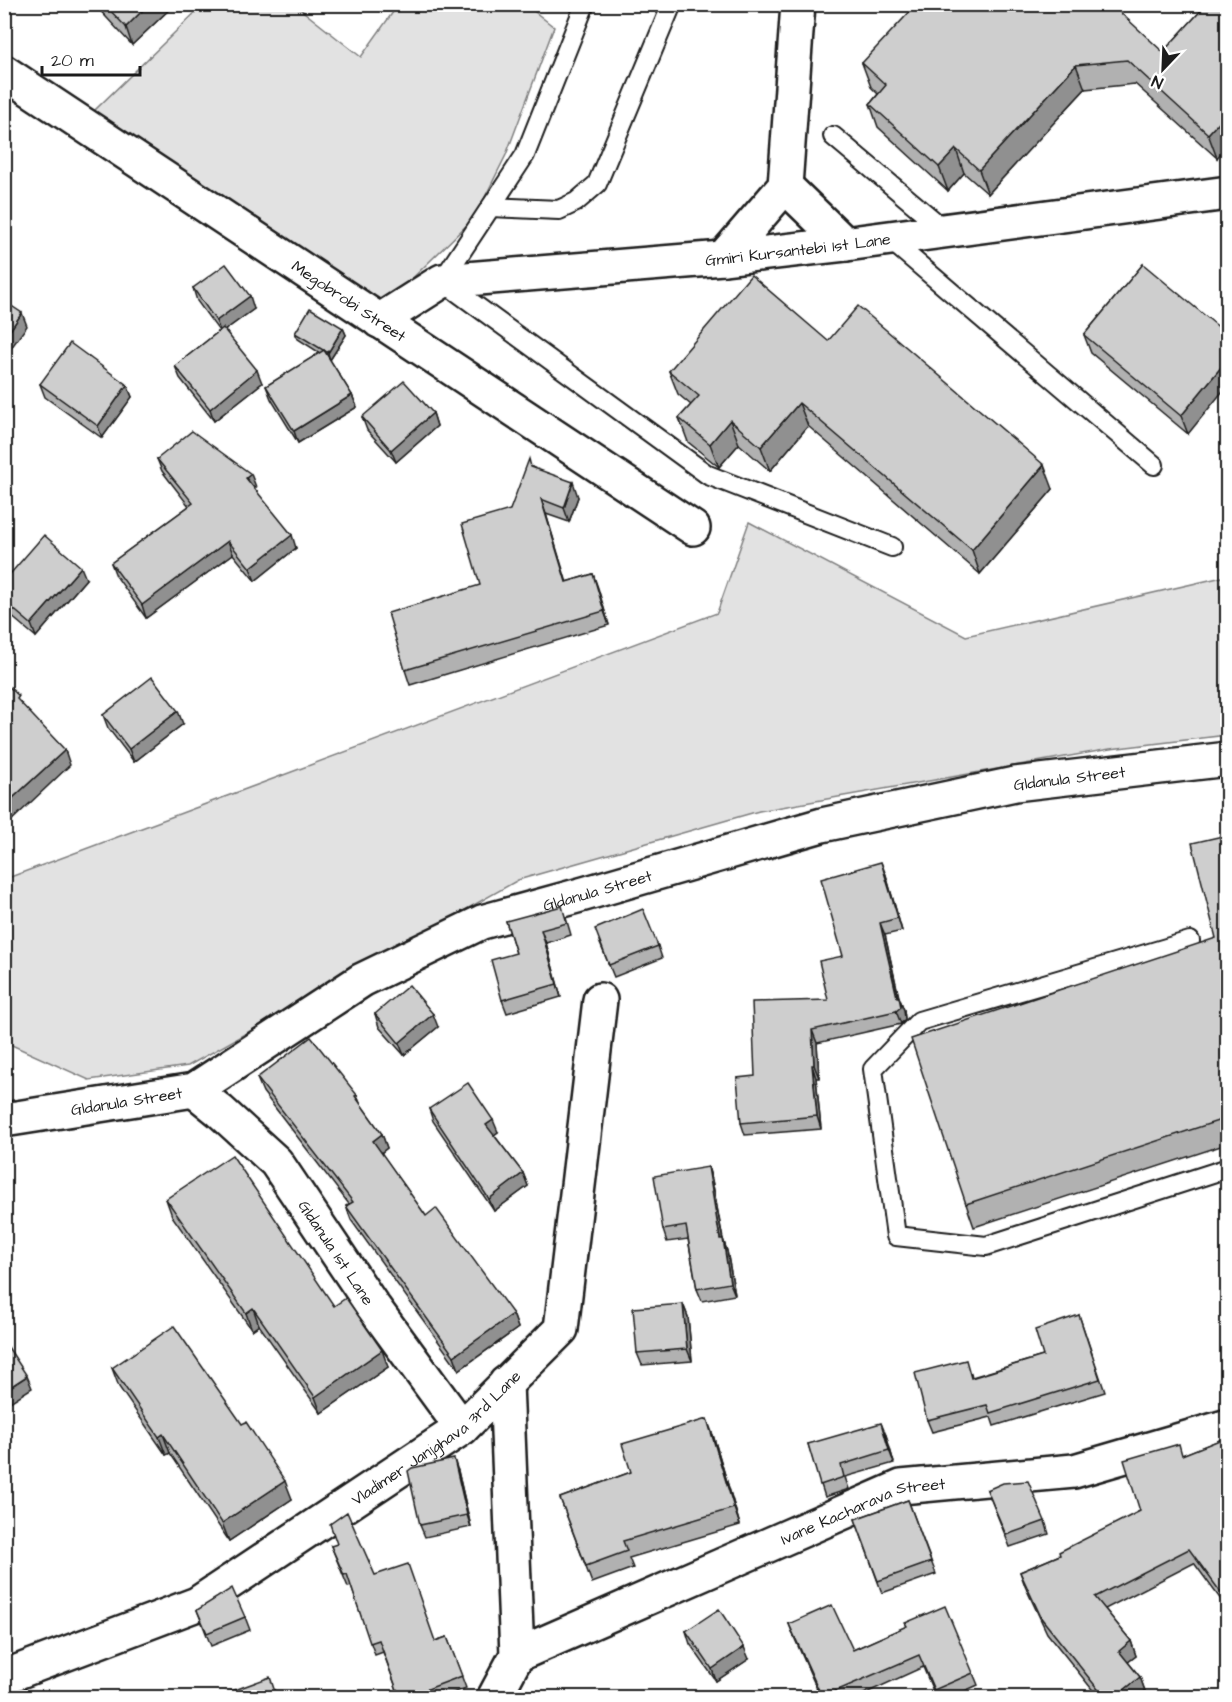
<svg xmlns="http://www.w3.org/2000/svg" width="1232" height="1702" font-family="'Architects Daughter',sans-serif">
<rect width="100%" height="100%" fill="#fff"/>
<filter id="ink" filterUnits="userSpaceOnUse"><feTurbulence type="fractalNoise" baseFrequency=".0167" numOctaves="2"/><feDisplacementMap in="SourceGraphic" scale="12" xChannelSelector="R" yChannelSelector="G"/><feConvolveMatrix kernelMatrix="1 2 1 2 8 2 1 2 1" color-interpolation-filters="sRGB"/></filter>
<g filter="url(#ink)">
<!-- green -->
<g fill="#e2e2e2" stroke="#7f7f7f" stroke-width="1.5">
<polygon points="203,5 295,5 361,57 398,5 526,5 554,27 506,155 475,217 383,307 94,111"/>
<polygon points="749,522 966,636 1227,576 1227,735 1110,749 759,811 518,880 188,1066 89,1080 5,1042 5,879 717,613"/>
</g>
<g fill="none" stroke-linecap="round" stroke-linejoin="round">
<!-- lane casing -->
<g stroke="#1c1c1c" stroke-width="22">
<g id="lane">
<polyline points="585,4 525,155 442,281 708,475 892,547"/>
<polyline points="833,136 946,231"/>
<polyline points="491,207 559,210 576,202 597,184 672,4"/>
<polyline points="889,239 1154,465"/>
<polyline points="1190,941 919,1021 873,1069 896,1236 986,1246 1228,1168"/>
</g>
</g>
<!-- street casing -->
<g stroke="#1c1c1c" stroke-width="38">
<g id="street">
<path id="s1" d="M4 72 693 528"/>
<polyline points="785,186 845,244"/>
<polyline points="723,258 785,186 798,4"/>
<path id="s2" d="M379 321 442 281 723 258 845 244 1228 193"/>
<path id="s3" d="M194 1090 220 1111 276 1162 372 1305 462 1428"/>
<path id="s4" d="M4 1120 194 1090 362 980 482 922 584 894 822 825 1015 784 1228 759"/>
<path id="s5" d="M517 1655 901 1487 1074 1471 1228 1426"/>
<path id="s6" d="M4 1677 197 1604 462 1428 561 1329 600 1000"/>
<polyline points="494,1698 517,1655 506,1383"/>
</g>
</g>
<!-- lane -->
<use href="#lane" stroke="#fff" stroke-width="18"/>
<!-- street -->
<use href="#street" stroke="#fff" stroke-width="33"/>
</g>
<!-- wall -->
<g fill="#b1b1b1" stroke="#1c1c1c" stroke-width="1.5">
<polygon points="94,4 175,4 132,45"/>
<polygon points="1207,4 1217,158 1135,84 1085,89 988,194 964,173 948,191 878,127 870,104 878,94 871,87 862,63 1163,52"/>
<polygon points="1143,264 1188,434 1091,353 1084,335"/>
<polygon points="193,288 254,309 225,330 262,383 214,421 180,378 175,366 219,331 197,301"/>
<polygon points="343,328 346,335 330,360 352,395 357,407 298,443 271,399 266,386 320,353 298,339 295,333"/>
<polygon points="828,341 1053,489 980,574 808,426 770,471 739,444 719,467 688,442 679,418 691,405 678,394 669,371"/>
<polygon points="40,384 127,385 132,397 102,438 45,397"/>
<polygon points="433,413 437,426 396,462 367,430 362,417"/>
<polygon points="157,459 256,487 254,488 296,548 255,581 233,554 146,618 116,576 111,563 189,506 162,471"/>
<polygon points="532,467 578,497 569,522 546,514 566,582 593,574 609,625 410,685 405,670 480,585 510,510"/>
<polygon points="86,579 36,637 4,610 4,581"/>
<polygon points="103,715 183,724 134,762 108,728"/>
<polygon points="1227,835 1227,1144 974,1227 966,1204 1216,938"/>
<polygon points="886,875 902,931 885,935 899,997 904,1010 905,1019 901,1024 817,1043 819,1078 816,1078 821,1129 745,1135 741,1123 755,1076 828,1000 843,956"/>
<polygon points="566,918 571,935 546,943 561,997 507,1013 502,1000 516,953 506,921"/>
<polygon points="599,941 658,946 662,958 614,977"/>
<polygon points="375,1014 438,1027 404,1055 379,1027"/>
<polygon points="257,1078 357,1095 360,1103 382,1134 387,1148 381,1153 426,1216 513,1314 518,1328 459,1370 351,1220 346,1206 349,1204 263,1092"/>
<polygon points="429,1109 498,1132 494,1135 523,1173 528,1186 494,1211 433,1121"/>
<polygon points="708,1167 712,1180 723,1239 727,1251 735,1295 702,1301 697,1289 688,1239 667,1242 663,1230"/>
<polygon points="166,1199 334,1306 388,1367 321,1413 259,1325 252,1330 172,1216"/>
<polygon points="683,1304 688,1317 692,1361 642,1365 637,1353"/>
<polygon points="1079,1315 1105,1392 994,1426 991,1417 932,1432 927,1420 971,1373 972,1377 1043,1356"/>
<polygon points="112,1368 292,1499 229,1541 170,1453 166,1455 119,1387"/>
<polygon points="713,1435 740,1525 629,1558 633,1568 592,1583 560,1498 631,1472"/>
<polygon points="886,1435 894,1463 845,1477 849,1489 825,1497 808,1444"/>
<polygon points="1227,1437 1227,1608 1194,1563 1105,1609 1131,1641 1136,1656 1128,1662 1140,1677 1145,1691 1137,1698 1099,1698 1047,1633 1025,1586 1020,1572 1060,1555 1140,1511 1182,1455"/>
<polygon points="458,1471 471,1527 425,1537 420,1525"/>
<polygon points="987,1490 1045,1521 1049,1534 1010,1547"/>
<polygon points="908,1500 936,1574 882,1593 855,1519"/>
<polygon points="331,1546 375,1575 435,1641 447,1637 466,1688 440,1698 400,1698 383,1652 375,1655 351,1586 348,1587"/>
<polygon points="197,1610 245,1617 250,1630 211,1646"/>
<polygon points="789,1624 853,1650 907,1626 973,1673 978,1685 949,1698 936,1698 923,1667 855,1698 821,1698 794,1637"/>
<polygon points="686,1631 749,1659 716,1681 690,1644"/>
</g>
<!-- shaded-wall -->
<g fill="#909090" stroke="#1c1c1c" stroke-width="1.5">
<polygon points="149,4 175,4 132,45 126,27"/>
<polygon points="1076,65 1085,89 988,194 979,170"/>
<polygon points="1227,113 1227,146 1217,158 1208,134"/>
<polygon points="956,149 964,173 948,191 939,167"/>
<polygon points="250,296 254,309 221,333 216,321"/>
<polygon points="22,313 27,326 4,358 4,339"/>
<polygon points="343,328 346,335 330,360 328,353"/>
<polygon points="1227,360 1227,386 1188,434 1181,416"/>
<polygon points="257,370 262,383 214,421 210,409"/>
<polygon points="127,385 132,397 102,438 98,426"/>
<polygon points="352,395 357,407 298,443 294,431"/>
<polygon points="799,403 808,426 770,471 761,447"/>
<polygon points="433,413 437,426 396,462 391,450"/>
<polygon points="730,420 739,444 719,467 710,444"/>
<polygon points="1044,465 1053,489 980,574 972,550"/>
<polygon points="251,474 256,487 250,491 246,478"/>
<polygon points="573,482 578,497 569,522 564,508"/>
<polygon points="541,499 546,514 571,596 566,582"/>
<polygon points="292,535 296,548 255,581 250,568"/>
<polygon points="228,541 233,554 146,618 142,605"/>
<polygon points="81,567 86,579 36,637 31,624"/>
<polygon points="593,574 598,588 609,625 604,611"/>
<polygon points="178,711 183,724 134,762 129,749"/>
<polygon points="65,750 70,765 8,824 4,815 4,806"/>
<polygon points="881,862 886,875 902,931 898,918"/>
<polygon points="880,923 885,935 900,1003 899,997 904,1010 905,1019 901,1024 896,1011 897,997"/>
<polygon points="541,930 546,943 561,997 557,984"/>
<polygon points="433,1014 438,1027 404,1055 399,1043"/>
<polygon points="812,1030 817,1043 819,1078 814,1065"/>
<polygon points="812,1065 816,1078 821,1129 817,1116"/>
<polygon points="493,1120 498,1132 491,1137 486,1125"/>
<polygon points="382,1134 387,1148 378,1155 373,1141"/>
<polygon points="708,1167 712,1180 725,1252 720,1239"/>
<polygon points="523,1173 528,1186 494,1211 489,1199"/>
<polygon points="723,1239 727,1251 735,1295 730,1283"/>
<polygon points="683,1304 688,1317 692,1361 687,1349"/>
<polygon points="253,1308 259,1325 252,1330 246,1313"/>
<polygon points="513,1314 518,1328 459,1370 454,1356"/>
<polygon points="382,1350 388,1367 321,1413 315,1397"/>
<polygon points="27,1376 32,1388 4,1406 4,1391"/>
<polygon points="707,1419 713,1435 740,1525 734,1508"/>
<polygon points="881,1423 886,1435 894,1463 889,1450"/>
<polygon points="163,1434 170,1453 166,1455 159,1437"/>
<polygon points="454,1459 458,1471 471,1527 467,1515"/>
<polygon points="285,1481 292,1499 229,1541 222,1523"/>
<polygon points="1131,1641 1136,1656 1124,1665 1119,1651"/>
<polygon points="744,1647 749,1659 716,1681 712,1669"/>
<polygon points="1140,1677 1145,1691 1137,1698 1114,1698"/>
</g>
<!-- building -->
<g fill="#cecece" stroke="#1c1c1c" stroke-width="1.5">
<polygon points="104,4 149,4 126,27"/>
<polygon points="917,4 1111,4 1163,52 1207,4 1227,4 1227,113 1208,134 1127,60 1076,65 979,170 956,149 939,167 870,104 886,85 862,63"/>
<polygon points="226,264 250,296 216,321 193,288"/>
<polygon points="1143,264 1227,334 1227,360 1181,416 1084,335"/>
<polygon points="751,275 828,341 858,306 1044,465 972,550 799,403 761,447 730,420 710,444 679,418 699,396 669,371"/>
<polygon points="4,301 22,313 4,339"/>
<polygon points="310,308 343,328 328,353 324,350 323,350 295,333"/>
<polygon points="223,328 257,370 210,409 175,366"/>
<polygon points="70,343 127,385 98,426 40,384"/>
<polygon points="324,350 352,395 294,431 266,386"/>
<polygon points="404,381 433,413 391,450 362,417"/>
<polygon points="192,431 251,474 246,478 292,535 250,568 228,541 142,605 111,563 193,503 157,459"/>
<polygon points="529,459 531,467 573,482 564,508 541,499 566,582 593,574 604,611 405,670 388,613 480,585 462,524 510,510"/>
<polygon points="44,535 81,567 31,624 4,601 4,581"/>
<polygon points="152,677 178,711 129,749 103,715"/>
<polygon points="4,682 19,696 17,699 65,750 4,806"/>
<polygon points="1227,835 1227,1118 966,1204 911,1039 1216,938 1192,843"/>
<polygon points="881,862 898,918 880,923 897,997 899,997 901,1007 896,1011 812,1030 814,1065 812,1065 817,1116 741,1123 737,1078 755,1076 752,1002 828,1000 819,961 843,956 821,879"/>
<polygon points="562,906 567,923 541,930 557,984 502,1000 491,960 516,953 506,921"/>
<polygon points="643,909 658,946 609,965 595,929"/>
<polygon points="409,985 433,1014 399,1043 375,1014"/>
<polygon points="311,1037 357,1095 355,1096 382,1134 373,1141 426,1216 436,1208 513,1314 454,1356 346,1206 353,1202 257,1078"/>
<polygon points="468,1083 493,1120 486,1125 523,1173 489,1199 429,1109"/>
<polygon points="232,1155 334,1306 346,1298 382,1350 315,1397 253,1308 246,1313 166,1199"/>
<polygon points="708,1167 720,1239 723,1239 730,1283 697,1289 686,1226 663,1230 654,1176"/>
<polygon points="683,1304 687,1349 637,1353 633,1308"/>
<polygon points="1079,1315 1100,1379 990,1413 987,1405 927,1420 915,1373 966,1360 971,1378 1043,1356 1035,1330"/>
<polygon points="174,1326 242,1424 246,1422 285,1481 222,1523 163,1434 159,1437 112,1368"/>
<polygon points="4,1341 27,1376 4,1391"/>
<polygon points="707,1419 734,1508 623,1541 627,1551 586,1566 560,1498 631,1472 622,1444"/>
<polygon points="881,1423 889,1450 841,1465 844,1477 820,1485 808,1444"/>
<polygon points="1227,1437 1227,1481 1225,1482 1227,1485 1227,1522 1223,1525 1227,1532 1227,1601 1189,1549 1095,1597 1131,1641 1119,1651 1140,1677 1114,1698 1105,1698 1042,1619 1020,1572 1060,1555 1059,1552 1140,1511 1124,1460 1179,1444 1182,1455"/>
<polygon points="454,1459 467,1515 420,1525 408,1471 412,1468"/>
<polygon points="1028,1481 1045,1521 1006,1535 987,1490 1003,1483"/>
<polygon points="908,1500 931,1562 878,1581 855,1519"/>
<polygon points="347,1512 375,1575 408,1564 435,1641 447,1637 462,1676 404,1698 400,1698 379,1640 370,1643 347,1574 344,1575 331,1546 337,1544 330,1524"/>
<polygon points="232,1588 245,1617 207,1633 197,1610"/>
<polygon points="832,1605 853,1650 907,1626 905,1623 945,1606 973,1673 934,1690 919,1655 822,1697 789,1624"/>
<polygon points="719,1609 744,1647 712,1669 686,1631"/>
<polygon points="270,1677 277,1698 213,1698"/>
</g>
</g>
<g text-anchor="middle" stroke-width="4.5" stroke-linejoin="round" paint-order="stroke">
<!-- street labels -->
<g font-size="16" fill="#1c1c1c" stroke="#fff">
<text dy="6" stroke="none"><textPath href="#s2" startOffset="432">Gmiri Kursantebi 1st Lane</textPath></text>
<text dy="6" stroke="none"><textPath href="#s1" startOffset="414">Megobrobi Street</textPath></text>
<text dy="6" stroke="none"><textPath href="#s4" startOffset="1132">Gldanula Street</textPath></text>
<text dy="6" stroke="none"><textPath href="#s4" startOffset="646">Gldanula Street</textPath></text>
<text dy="6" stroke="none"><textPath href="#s4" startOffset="124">Gldanula Street</textPath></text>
<text dy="6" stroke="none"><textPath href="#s3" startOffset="218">Gldanula 1st Lane</textPath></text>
<text dy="6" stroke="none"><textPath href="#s6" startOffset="498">Vladimer Janjghava 3rd Lane</textPath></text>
<text dy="6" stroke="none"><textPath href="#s5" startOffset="376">Ivane Kacharava Street</textPath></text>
</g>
</g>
<!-- margin -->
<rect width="1232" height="1702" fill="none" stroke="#fff" stroke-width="24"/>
<rect x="12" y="12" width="1208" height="1678" fill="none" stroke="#1c1c1c" stroke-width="2" filter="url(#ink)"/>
<!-- north arrow -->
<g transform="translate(1163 69) rotate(203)" stroke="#ffffff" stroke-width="4.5" paint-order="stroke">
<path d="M0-4.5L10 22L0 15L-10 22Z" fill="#1c1c1c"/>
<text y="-9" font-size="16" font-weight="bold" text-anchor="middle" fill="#1c1c1c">N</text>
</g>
<!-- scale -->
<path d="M42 66v9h98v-9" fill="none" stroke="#1c1c1c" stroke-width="3"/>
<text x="51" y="66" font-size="18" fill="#1c1c1c" stroke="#ffffff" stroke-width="4.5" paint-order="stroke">20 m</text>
</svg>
